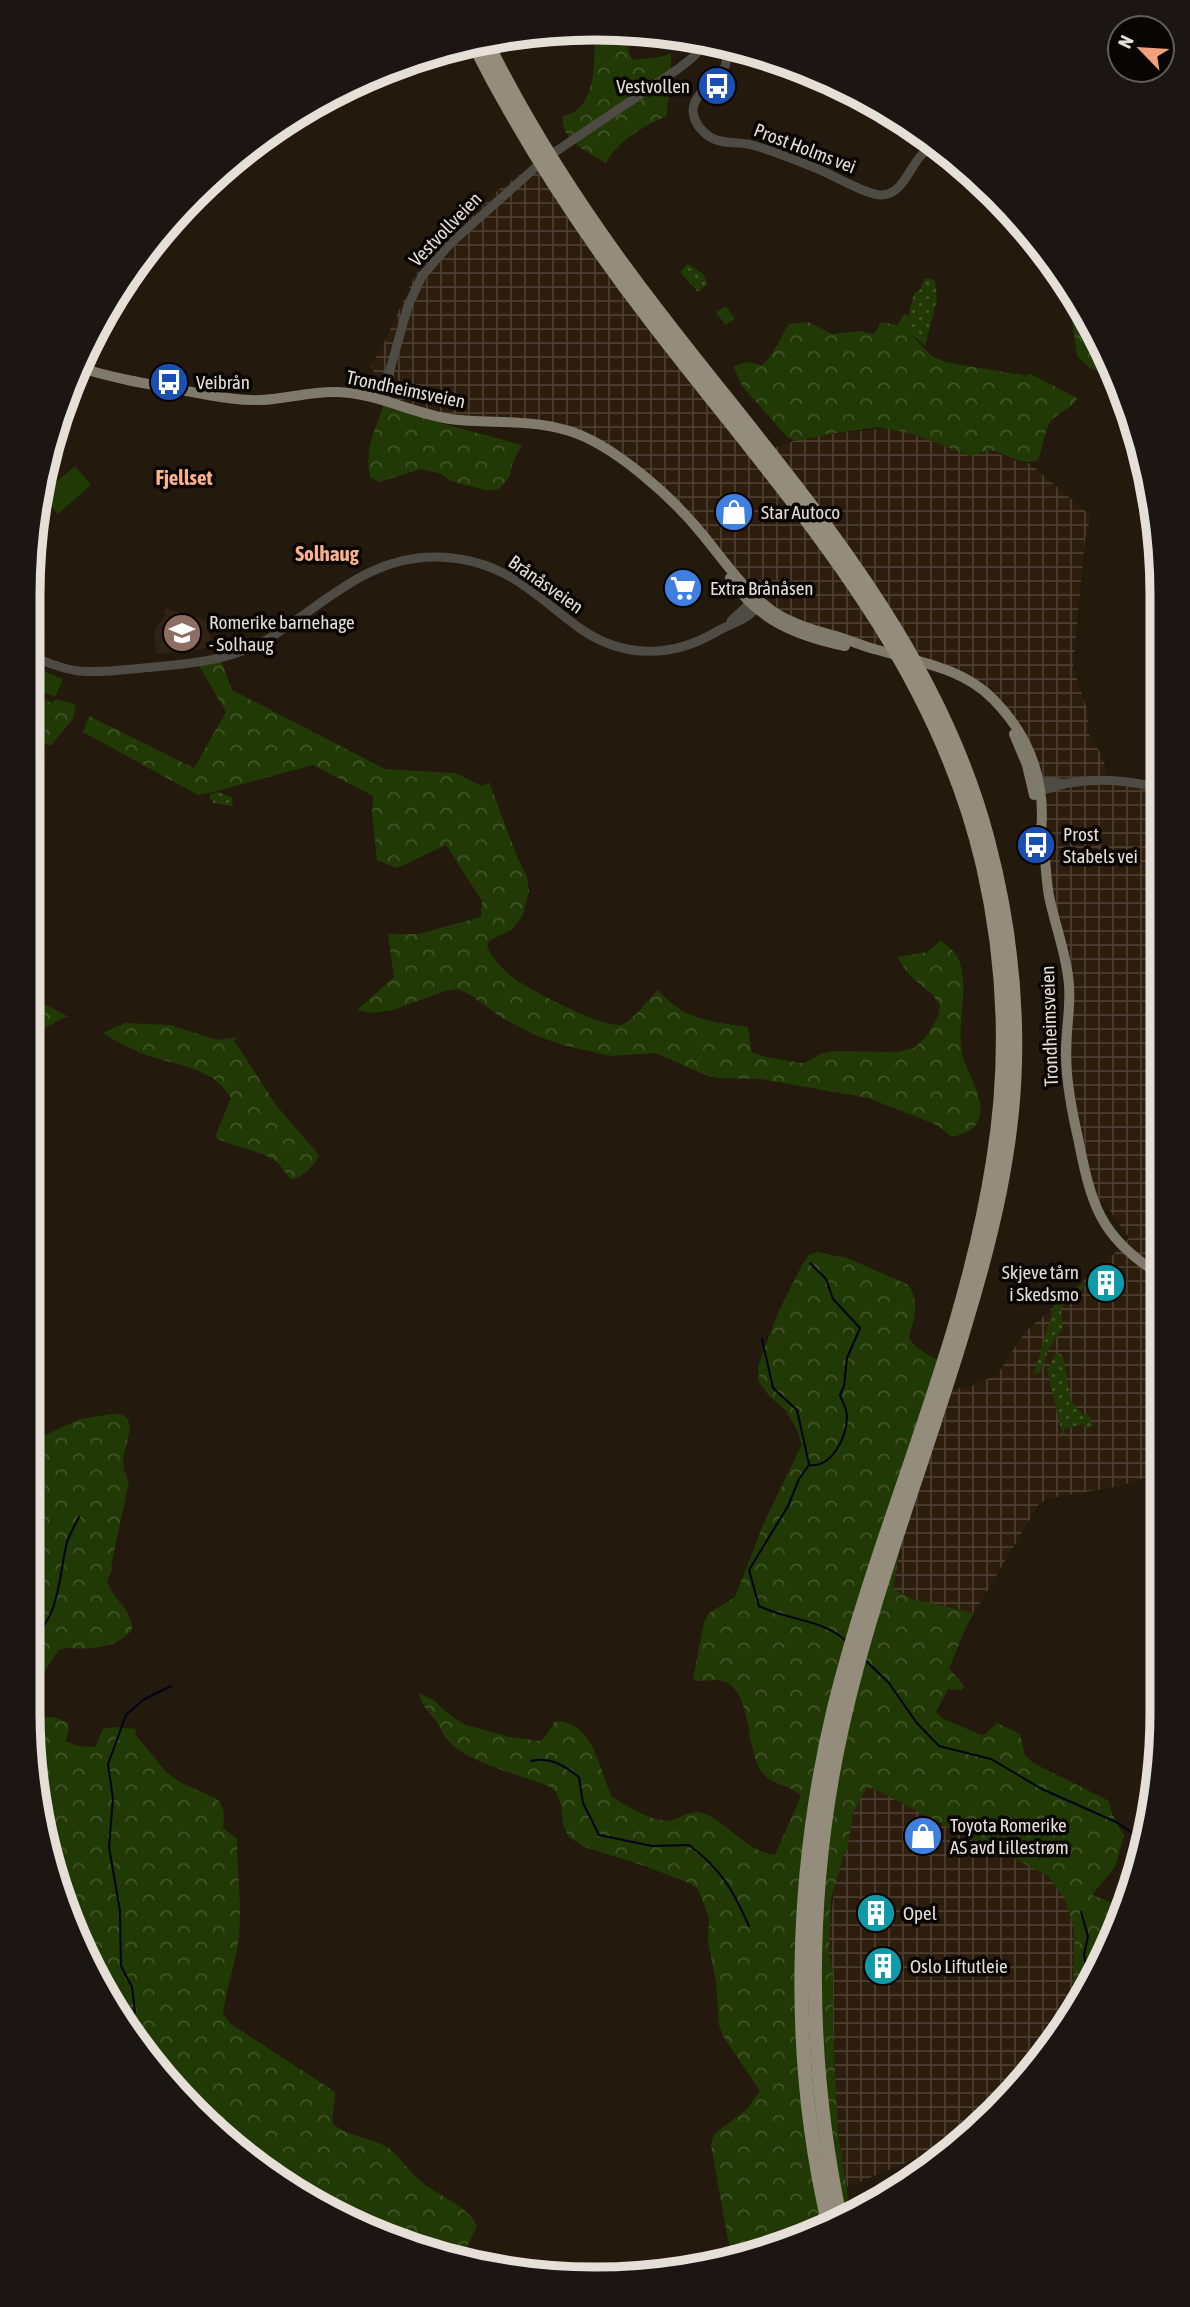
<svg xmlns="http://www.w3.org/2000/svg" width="1190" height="2307" font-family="'Asap Condensed',sans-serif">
<defs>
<pattern id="industrial-grid" width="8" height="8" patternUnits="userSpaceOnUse" patternTransform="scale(1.75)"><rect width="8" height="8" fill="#2c1d0c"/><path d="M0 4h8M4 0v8" fill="none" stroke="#4b3d2f"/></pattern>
<pattern id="grass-dots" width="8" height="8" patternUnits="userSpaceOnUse" patternTransform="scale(1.75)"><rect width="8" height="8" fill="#213905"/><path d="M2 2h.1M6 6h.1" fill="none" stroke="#415529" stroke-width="1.8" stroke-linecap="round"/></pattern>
<pattern id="forest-crowns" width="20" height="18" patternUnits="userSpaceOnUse" patternTransform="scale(1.75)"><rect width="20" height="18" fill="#213905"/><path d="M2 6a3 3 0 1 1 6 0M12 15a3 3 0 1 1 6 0" fill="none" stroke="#415529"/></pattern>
</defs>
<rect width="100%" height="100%" fill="#23190d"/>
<!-- industrial -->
<g fill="url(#industrial-grid)">
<polygon points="543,159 755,455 804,437 887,428 913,434 970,456 989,450 1021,463 1029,463 1091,516 1085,539 1073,667 1088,712 1088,733 1103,757 1108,781 1158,787 1160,1473 1120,1486 1050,1498 1039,1504 974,1613 913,1599 893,1589 900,1549 953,1389 969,1387 997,1375 1024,1333 1117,1251 1129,1238 1104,1202 1095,1209 1067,1081 1070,982 1051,898 1040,792 1008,716 978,688 941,670 761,607 655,484 572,429 454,419 385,397 371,366 384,343 415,275 448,235 504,185"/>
<polygon points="867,1787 877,1790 961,1834 996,1849 1048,1876 1065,1900 1074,1927 1073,2005 996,2113 956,2142 847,2187 838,2132 833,2035 833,1972 829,1953 829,1936 835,1883 844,1854 847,1851 853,1813"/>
</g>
<!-- education -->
<polygon fill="#302316" points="168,609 205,620 212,640 209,641 211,648 156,654 154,631 166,614 163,611"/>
<!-- grass -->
<g fill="url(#grass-dots)">
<polygon points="688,264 703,274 708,284 698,292 680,272"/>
<path d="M925 278 935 280 937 299 925 346 908 331C908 316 910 305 915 292L920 290Z"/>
<polygon points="218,792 233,798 232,806 213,803 213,800 209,799 210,794"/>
<polygon points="1088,1279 1092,1280 1061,1308 1063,1329 1049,1348 1040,1373 1034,1374 1054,1306"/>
<polygon points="1058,1353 1063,1356 1071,1401 1083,1415 1089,1414 1093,1426 1086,1430 1084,1424 1064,1429 1064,1434 1058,1435 1062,1432 1047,1371 1055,1354"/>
</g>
<!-- forest -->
<g fill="url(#forest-crowns)">
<path d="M594 30H624L630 56 634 60 661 57 671 53V82L666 116C642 128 619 139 606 163 588 152 560 141 563 116 598 110 595 57 594 30Z"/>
<path d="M904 314 909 316 908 331 931 356 946 362 1027 376 1029 373 1077 398C1072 410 1059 411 1051 421 1044 431 1043 448 1038 460 1020 467 1007 453 989 450L970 456 913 434 880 427 829 434 795 441 788 438 743 387 733 367 746 362 762 365C775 354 779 338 789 324L808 322 832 334 859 331 874 334 881 322 898 325Z"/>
<polygon points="1085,315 1109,361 1102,373 1090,368 1077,356 1072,321"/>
<path d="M384 404 437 422 522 445 512 464 510 476 498 490H486L465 485 451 481 439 473 421 469 379 482 370 477C364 449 375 430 384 404Z"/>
<polygon points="33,538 38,565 30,574 29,558"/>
<path d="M221 660 232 690 385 769 455 773 482 786 489 782 518 859 527 876 529 891 523 915 513 929 489 941 487 947C493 958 501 968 511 976 526 988 608 1032 623 1024 635 1019 648 999 658 990 685 1021 710 1021 748 1027L752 1052 765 1057 802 1063 809 1061 822 1053 835 1051 897 1052 914 1048 925 1038 931 1029 938 1017 940 1006 933 995 910 976 897 957 927 952 941 940C947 946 956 952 959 960 970 989 956 1023 962 1053 966 1073 984 1094 980 1115 977 1130 964 1134 952 1137L937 1125 868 1098 760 1079 718 1078 705 1075 656 1053 610 1056 559 1044 535 1035 502 1018 469 994 457 989 445 991 393 1010 373 1013 357 1010 394 977 388 934H418L481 917 482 901 446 845 397 868 377 860 372 814 373 796 313 765 214 792 198 795 83 732 89 716 194 768 226 712 199 666Z"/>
<polygon points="29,694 52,703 56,699 76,705 73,719 51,745 29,743"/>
<path d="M29 996 69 1017H65L43 1029C30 1021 29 1010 29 996Z"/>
<path d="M125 1023 170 1025 217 1040 238 1037 234 1040 276 1105 319 1155C313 1168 305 1174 293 1180 285 1175 282 1165 274 1160 256 1149 233 1148 215 1137L231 1098C215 1071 188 1067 159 1059 140 1054 120 1044 103 1033Z"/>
<path d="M817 1252 847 1258 909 1285C920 1306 914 1316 909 1338 918 1352 934 1358 948 1365L918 1493 900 1549 893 1589 913 1599 974 1613C963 1631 958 1649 949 1668L965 1687 961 1690 948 1689 936 1712 942 1718 981 1735H984L997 1723 1020 1734 1025 1755 1033 1763 1109 1801 1112 1814 1124 1836 1115 1867 1092 1895 1124 1907 1108 1950 1098 1954 1092 1978 1073 2005 1074 1927 1065 1900 1048 1876 996 1849 961 1834 877 1790 867 1787 853 1813 847 1851 844 1854 831 1899 829 1953 833 1972V2035L838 2132 851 2217 845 2221 733 2255 728 2240 711 2145 714 2134 746 2110 760 2091 723 2036 719 2025 716 1982 708 1943 709 1918 698 1889 689 1883 642 1865 584 1847 569 1837 563 1825 561 1805 556 1792 550 1787C523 1775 465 1763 447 1739 442 1734 440 1726 436 1721 429 1712 420 1704 419 1693L433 1700 451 1716 466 1725 509 1737 540 1741 545 1737 555 1721C594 1721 599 1770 612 1797 627 1806 654 1824 673 1820 681 1817 689 1811 699 1812 724 1817 742 1850 775 1855L801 1796C788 1783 771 1786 761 1771 746 1748 752 1693 725 1682 716 1678 703 1683 693 1680L704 1622 709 1613 735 1597 763 1525 802 1444 797 1430 786 1411 769 1396 759 1382 758 1366 777 1315 802 1265 809 1255Z"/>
<path d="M112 1414H121L128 1419 130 1429 123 1459 124 1471 129 1482 111 1566 113 1567 107 1581C113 1600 133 1610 132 1630 114 1650 90 1649 65 1648L59 1650 38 1681 28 1690V1443L80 1419Z"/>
<path d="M54 1717 68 1723 69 1729 66 1741 78 1746 95 1747 103 1729 116 1727 136 1729 135 1734 167 1773 180 1782 217 1799C226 1808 224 1817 223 1828L237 1839C237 1874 243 1909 238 1944 234 1968 226 1990 223 2014L231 2024 335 2092C336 2104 331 2112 333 2124 347 2136 367 2137 383 2145 397 2152 403 2164 414 2175 431 2194 466 2202 477 2226L460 2262 449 2260 280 2184 145 2057 58 1895 29 1718Z"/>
</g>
<!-- garden -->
<g fill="#213905">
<polygon points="726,306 735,319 725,325 716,312"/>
<polygon points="75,466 91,485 58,514 41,495"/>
<polygon points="29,665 63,679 55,697 29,686"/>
</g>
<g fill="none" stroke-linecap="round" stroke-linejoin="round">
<!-- stream -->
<g stroke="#00051a" stroke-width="2">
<path d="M810 1263 826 1279 833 1299 860 1328 847 1358 844 1386 840 1395C842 1401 847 1409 847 1416 847 1437 832 1468 809 1465L799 1479 788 1506 749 1570 759 1606C786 1620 822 1619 845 1640"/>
<polyline points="762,1339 773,1388 797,1410 809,1464"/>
<path d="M28 1643C61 1617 58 1579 67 1542 70 1534 75 1525 79 1517"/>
<polyline points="866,1661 889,1683 916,1722 939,1746 991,1759 1042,1789 1116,1822 1137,1836"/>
<path d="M531 1761C551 1756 564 1766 579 1777L583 1803 599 1835 652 1846 689 1845C721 1869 733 1890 749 1926"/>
<polyline points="1081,1912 1088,1936 1084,1955 1089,1983"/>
<polyline points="129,2026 135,2012 132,1987 121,1966 120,1911 109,1847 113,1799 108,1764 126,1715 143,1700 171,1686"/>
</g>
<!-- minor -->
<g stroke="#4d4b44" stroke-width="9">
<path d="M720 44C744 74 693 84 693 111 694 122 701 131 710 137 722 145 738 141 752 145 774 151 796 160 818 169 833 175 868 196 882 195 909 193 910 154 935 146"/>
<polyline points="555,152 678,69 692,58 707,42"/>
<polyline points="1057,269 1062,281 1071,289"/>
<polyline points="377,398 389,371"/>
<polyline points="386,400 390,370 408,306 422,276 450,244 536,167"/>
<polyline points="731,621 750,603 755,601"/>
<path d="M29 655C45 662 62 669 79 671 100 673 122 670 143 668 185 664 228 662 266 640 322 607 366 555 439 557 466 558 491 565 514 579 537 593 556 611 578 627 621 658 670 659 716 632 731 623 752 619 759 603"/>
<polyline points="1035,784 1050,781 1064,784"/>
<path d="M1036 790C1048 791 1057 785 1069 783 1099 778 1128 780 1158 788"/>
</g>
<!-- major -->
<g stroke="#807a6c" stroke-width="10">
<path d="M78 367C115 379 154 385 192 392 215 396 238 401 261 400 287 399 311 391 337 392 376 393 411 413 450 419 488 424 528 419 566 430 613 443 673 498 703 535 725 562 745 592 774 612 794 625 817 631 839 637 852 641 865 647 878 650 919 662 963 668 994 700 1031 738 1046 781 1041 833"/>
<path d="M730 578C757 620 797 636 845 646"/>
<polyline points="1014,734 1027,765 1034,795"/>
<path d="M1040 828C1046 850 1045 874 1049 896 1055 926 1067 955 1069 985 1071 1009 1065 1034 1066 1059 1067 1086 1072 1112 1078 1138 1091 1203 1099 1237 1159 1274"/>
</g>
<!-- highway -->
<g stroke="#948d7c" stroke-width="14">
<path d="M486 41C535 141 597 233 665 320 790 482 935 637 988 840 1007 912 1017 988 1015 1063 1013 1150 992 1236 967 1319 927 1456 873 1589 842 1728 806 1890 806 2059 841 2222"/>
<path d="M474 44C524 143 585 236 653 324 784 495 933 649 983 866 1005 962 1009 1063 993 1161 964 1349 879 1524 834 1708 794 1875 789 2058 829 2226"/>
</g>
</g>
<!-- icons -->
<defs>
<g id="bus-disc" transform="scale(2.0125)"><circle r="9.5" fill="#1a4fb4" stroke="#090503"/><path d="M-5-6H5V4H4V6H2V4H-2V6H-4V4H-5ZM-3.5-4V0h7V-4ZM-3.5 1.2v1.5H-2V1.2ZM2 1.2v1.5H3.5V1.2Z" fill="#fff"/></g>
<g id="shop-disc" transform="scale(2.0125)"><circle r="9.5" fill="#3f7fe0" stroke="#090503"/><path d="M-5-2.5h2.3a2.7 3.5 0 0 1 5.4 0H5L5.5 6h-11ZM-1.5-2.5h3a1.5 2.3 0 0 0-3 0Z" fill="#fff"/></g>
<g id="supermarket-disc" transform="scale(2.0125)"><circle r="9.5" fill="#3f7fe0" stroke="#090503"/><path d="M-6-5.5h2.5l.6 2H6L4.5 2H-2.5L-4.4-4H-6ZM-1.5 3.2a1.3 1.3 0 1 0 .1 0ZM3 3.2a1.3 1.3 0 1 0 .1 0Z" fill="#fff"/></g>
<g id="school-disc" transform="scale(2.0125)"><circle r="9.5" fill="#8d6e63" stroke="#090503"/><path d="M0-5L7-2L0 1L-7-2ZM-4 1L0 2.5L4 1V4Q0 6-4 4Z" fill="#fff"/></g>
<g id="building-disc" transform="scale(2.0125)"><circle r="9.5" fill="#0f9aa8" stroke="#090503"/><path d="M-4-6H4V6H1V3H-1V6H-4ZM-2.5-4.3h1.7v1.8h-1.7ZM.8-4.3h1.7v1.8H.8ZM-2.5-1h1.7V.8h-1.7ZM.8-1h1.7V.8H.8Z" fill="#fff"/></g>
</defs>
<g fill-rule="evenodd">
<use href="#bus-disc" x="717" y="86"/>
<use href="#bus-disc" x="169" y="382"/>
<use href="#shop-disc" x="734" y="512"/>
<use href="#supermarket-disc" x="683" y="588"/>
<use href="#school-disc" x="182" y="633"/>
<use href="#bus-disc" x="1036" y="845"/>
<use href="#building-disc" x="1106" y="1283"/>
<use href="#shop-disc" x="923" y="1836"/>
<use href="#building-disc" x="876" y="1913"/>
<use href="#building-disc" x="883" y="1966"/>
</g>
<g text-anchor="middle" stroke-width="7" stroke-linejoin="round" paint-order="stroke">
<!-- poi labels -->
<g font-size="19" fill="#e6dfd8" stroke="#090503" text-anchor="start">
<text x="690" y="93" text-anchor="end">Vestvollen</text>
<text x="196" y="389">Veibrån</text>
<text x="761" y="519">Star Autoco</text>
<text x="710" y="595">Extra Brånåsen</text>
<text x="209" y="629">Romerike barnehage<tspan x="209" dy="22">- Solhaug</tspan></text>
<text x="1063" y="841">Prost<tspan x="1063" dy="22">Stabels vei</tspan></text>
<text x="1079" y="1279" text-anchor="end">Skjeve tårn<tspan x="1079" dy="22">i Skedsmo</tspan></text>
<text x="950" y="1832">Toyota Romerike<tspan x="950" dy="22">AS avd Lillestrøm</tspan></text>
<text x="903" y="1920">Opel</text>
<text x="910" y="1973">Oslo Liftutleie</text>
</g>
<!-- street labels -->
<g font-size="19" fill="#e6dfd8" stroke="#090503">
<text transform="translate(805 148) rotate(21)" y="7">Prost Holms vei</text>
<text transform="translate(445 229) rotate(-46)" y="7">Vestvollveien</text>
<text transform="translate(406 389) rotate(12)" y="7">Trondheimsveien</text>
<text transform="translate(546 584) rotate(35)" y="7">Brånåsveien</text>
<text transform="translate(1049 1026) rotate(-92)" y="7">Trondheimsveien</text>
</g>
<!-- neighbourhood labels -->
<g font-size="21" font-weight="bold" fill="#fcb18e" stroke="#090503">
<text x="184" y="485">Fjellset</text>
<text x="327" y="561">Solhaug</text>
</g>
</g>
<!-- crop -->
<path d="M0 0H1190V2307H0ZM595 40H595A555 555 0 0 1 1150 595V1712A555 555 0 0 1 595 2267H595A555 555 0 0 1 40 1712V595A555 555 0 0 1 595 40Z" fill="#1b1614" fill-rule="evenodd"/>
<path fill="none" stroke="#e6dfd8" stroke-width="9" d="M595 40H595A555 555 0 0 1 1150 595V1712A555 555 0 0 1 595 2267H595A555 555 0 0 1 40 1712V595A555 555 0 0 1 595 40Z"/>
<!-- north arrow -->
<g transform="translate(1141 49) rotate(295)"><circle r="33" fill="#090503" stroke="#615c58" stroke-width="2"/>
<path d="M0-5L12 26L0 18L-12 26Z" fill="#f1a17c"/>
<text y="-10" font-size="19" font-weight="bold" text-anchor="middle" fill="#e6dfd8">N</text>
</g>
</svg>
